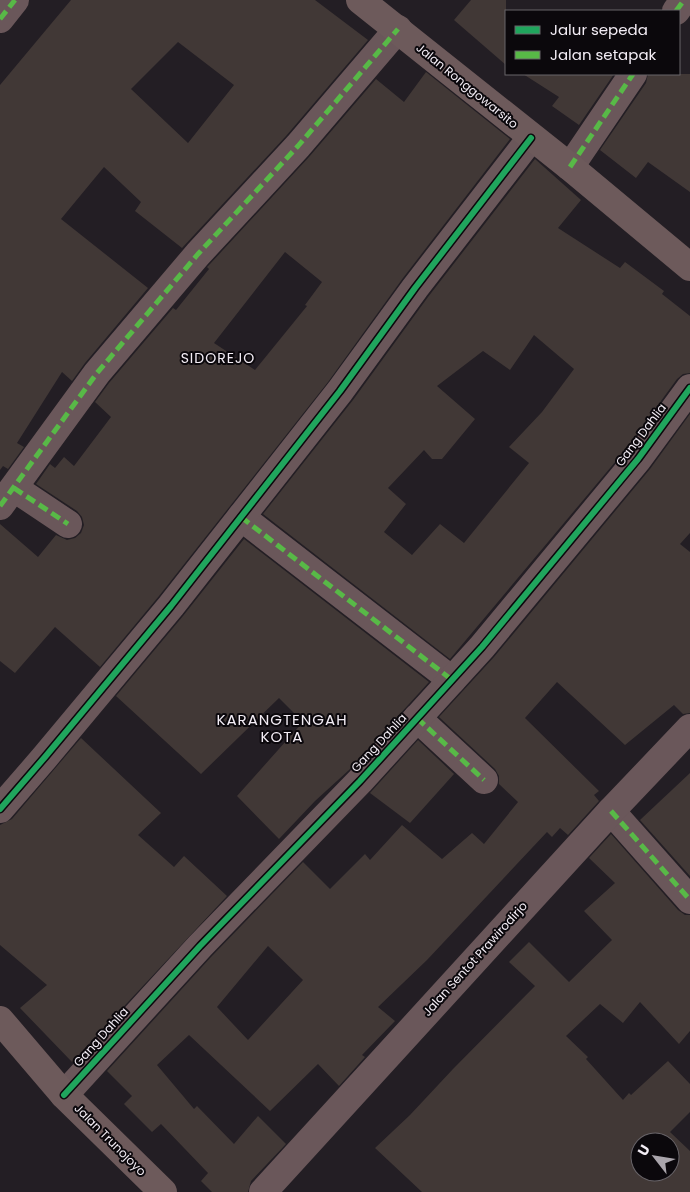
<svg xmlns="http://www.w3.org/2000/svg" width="690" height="1192" font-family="Poppins,sans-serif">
<rect width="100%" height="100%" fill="#231e24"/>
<!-- building -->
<g fill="#413836" fill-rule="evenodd">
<path d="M71 0H315L368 40 286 136 182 248 135 211 141 202 104 167 61 219 148 288 85 363 72 381 62 372 17 443 24 447 8 469 3 466 0 470V85ZM178 42 234 85 188 143 131 89Z"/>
<polygon points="471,0 506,0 506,65 454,20"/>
<path d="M426 72 510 139 403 278 328 382 159 596 100 667 55 627 15 673 0 661V524L38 557 56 535 67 540 75 538 81 533 84 525 82 517 77 511 36 484 50 464 55 468 64 457 74 466 111 417 95 402 109 383 173 308 176 310 209 269 207 267 210 264 309 157 376 79 404 102ZM285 252 322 282 305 305 307 306 255 370 214 343Z"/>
<polygon points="523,74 614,74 579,125 552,106 559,97"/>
<polygon points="648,74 690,74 690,192 648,162 636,178 600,150 646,83"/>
<path d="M535 159 581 200 558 228 620 268 625 262 664 291 662 294 690 316V373L683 374 677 379 626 449 450 659 263 514 353 400 428 297ZM534 335 574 369 542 412 509 447 529 463 464 543 440 524 412 555 384 532 406 504 388 488 424 450 432 459H442L475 419 437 386 483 351 510 370Z"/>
<path d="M690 414V533L680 544 690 552V713L683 714 674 705 625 745 557 682 525 718 599 791 594 795 599 801 568 835 560 828 552 837 547 832 427 960 378 1007 395 1021 362 1055 365 1057 339 1086 318 1064 270 1111 189 1035 157 1065 194 1109 197 1106 234 1144 258 1116 286 1144 251 1181 248 1192H212L201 1181 208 1173 161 1124 152 1132 124 1104 132 1096 107 1071 211 957 303 862 330 889 365 854 370 860 402 825 442 859 472 833 484 844 518 802 499 784V776L495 769 439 717 494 657 650 469ZM268 946 303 980 248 1040 217 1007Z"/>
<polygon points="244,539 429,682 349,770 315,801 279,839 237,796 303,722 279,698 201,774 116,696 183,616"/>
<polygon points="81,738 161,813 138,835 174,867 184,856 227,896 72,1062 20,1008 47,985 0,945 0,825 12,819"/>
<polygon points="418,740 454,774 410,823 370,793"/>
<polygon points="690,773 690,876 640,820"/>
<path d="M611 834 678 910 685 915H690V1031L679 1044 640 1002 623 1023 600 1004 566 1036 588 1057 586 1059 623 1100 629 1093 631 1095 668 1061 690 1084V1112L670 1132 690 1151V1192H422L375 1148 410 1115 453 1069 535 986 509 962 529 942 569 982 612 940 584 911 615 883 589 858ZM640 1142H670V1172H640Z"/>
</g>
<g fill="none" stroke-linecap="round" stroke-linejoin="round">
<!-- street -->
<g stroke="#6a575a" stroke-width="28">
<polyline points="676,11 684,0"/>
<polyline points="0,19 15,0"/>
<polyline points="570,167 633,74"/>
<polyline points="14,488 68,524"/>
<polyline points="0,506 97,373 198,254 298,146 398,29"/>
<polyline points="241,517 452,680"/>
<polyline points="417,718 484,780"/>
<polyline points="0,809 45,757 171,606 340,391 415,288 531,138"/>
<polyline points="611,811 690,900"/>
<polyline points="64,1095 200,946 360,781 482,647 638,459 690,388"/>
<polyline points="263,1192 611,811 690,728"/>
</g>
<!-- secondary -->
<g stroke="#6d5a5b" stroke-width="28">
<polyline points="360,0 570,167 690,267"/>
<polyline points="0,1020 64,1095 163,1192"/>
</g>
<!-- quiet -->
<g stroke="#58b947" stroke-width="5" stroke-dasharray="10 5" stroke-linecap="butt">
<polyline points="676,11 684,0"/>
<polyline points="0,19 15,0"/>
<polyline points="570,167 633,74"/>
<polyline points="14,488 68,524"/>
<polyline points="0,506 97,373 198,254 298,146 398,29"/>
<polyline points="241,517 452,680"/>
<polyline points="417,718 484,780"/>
<polyline points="611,811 690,900"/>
</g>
<!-- cycleway casing -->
<g stroke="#0b080c" stroke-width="9">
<g id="cycleway">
<polyline points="0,809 45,757 171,606 340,391 415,288 531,138"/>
<polyline points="64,1095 200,946 360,781 482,647 638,459 690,388"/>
</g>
</g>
<!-- cycleway -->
<use href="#cycleway" stroke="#20a55d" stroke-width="6"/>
</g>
<g text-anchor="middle" stroke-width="4" stroke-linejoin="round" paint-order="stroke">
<!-- street labels -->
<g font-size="12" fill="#f3edf5" stroke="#0b080c">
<text transform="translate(467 86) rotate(39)" y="4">Jalan Ronggowarsito</text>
<text transform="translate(641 435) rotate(-53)" y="4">Gang Dahlia</text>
<text transform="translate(379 743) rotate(-47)" y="4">Gang Dahlia</text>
<text transform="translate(475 959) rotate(-48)" y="4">Jalan Sentot Prawirodirjo</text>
<text transform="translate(101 1037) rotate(-48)" y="4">Gang Dahlia</text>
<text transform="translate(110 1140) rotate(45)" y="4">Jalan Trunojoyo</text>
</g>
<!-- neighbourhood labels -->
<g font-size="14" letter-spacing="1" fill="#f3edf5" stroke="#0b080c">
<text x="218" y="363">SIDOREJO</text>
</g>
<!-- quarter labels -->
<g font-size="15" letter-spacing="1" fill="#f3edf5" stroke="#0b080c">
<text x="282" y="725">KARANGTENGAH<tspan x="282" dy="17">KOTA</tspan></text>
</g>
</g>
<!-- legend -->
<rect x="505" y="10" width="175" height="65" fill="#0b080c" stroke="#686469"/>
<rect x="515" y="26" width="25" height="8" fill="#20a55d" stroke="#686469"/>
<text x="550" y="35" font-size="15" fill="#f3edf5">Jalur sepeda</text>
<rect x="515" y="51" width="25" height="8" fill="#58b947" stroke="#686469"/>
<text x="550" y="60" font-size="15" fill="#f3edf5">Jalan setapak</text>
<!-- north arrow -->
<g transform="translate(655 1157) rotate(301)"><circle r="24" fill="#0b080c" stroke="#686469"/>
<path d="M0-4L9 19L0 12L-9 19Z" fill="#aaa5ac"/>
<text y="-8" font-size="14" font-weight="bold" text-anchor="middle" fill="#f3edf5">U</text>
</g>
</svg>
